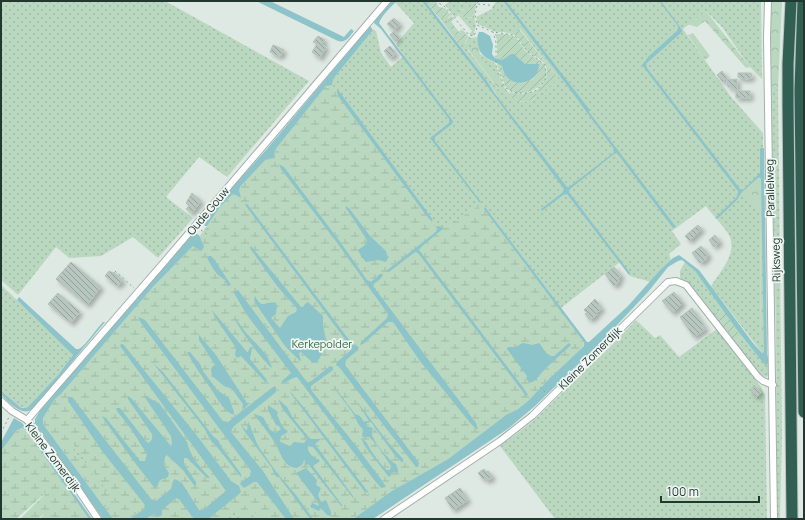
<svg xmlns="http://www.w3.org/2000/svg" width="805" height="520" font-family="Manrope,sans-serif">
<defs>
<pattern id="grass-dots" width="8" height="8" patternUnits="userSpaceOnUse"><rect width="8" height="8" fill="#bad8c0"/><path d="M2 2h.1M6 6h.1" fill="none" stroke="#a0baa5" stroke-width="1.8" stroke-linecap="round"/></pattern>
<pattern id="forest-crowns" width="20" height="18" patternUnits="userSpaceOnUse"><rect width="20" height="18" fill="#bad8c0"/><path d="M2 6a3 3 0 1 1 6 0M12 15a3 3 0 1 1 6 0" fill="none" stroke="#a0baa5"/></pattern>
<pattern id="wetland-marsh" width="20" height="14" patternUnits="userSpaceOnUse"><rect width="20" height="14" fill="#bad8c0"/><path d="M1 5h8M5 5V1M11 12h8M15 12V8" fill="none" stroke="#a0baa5"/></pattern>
<pattern id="garden-furrows" width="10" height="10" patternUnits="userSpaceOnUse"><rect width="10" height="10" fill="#bad8c0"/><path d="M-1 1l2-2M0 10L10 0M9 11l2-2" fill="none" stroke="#a0baa5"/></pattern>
<pattern id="building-back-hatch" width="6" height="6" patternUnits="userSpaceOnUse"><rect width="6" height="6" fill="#b8c6c0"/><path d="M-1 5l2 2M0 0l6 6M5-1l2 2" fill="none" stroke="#95a29c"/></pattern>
<filter id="shadow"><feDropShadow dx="3" dy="3" stdDeviation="2" flood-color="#0004"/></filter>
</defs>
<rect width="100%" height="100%" fill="#dfe9e4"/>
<!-- grass -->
<g fill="url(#grass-dots)">
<polygon points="1,1 165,1 309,81 227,177 199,157 166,197 193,218 158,258 133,237 101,256 69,258 56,247 18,295 1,280"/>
<path d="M394 1H423L513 117 498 98 495 92 440 19 447 15 448 12 451 16 448 17 466 44 468 36 471 38 477 37 478 45 476 47 467 49 499 90 501 85 480 56V54L495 63C496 67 498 70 500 74 501 77 501 81 503 84 504 87 506 89 508 92 516 102 524 105 536 98V91L537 90 541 93 558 78 520 29 513 34 504 32H496L478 24 476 17 492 9 496 1H503L535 43 505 1H761L762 79 750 67 722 27 706 11 690 25H688L683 29 731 97 763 133V172L743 194 760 213 761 341 764 342V352L762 353 711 286C720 272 738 253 729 235 724 226 712 215 706 206L672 231 681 244 669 254 671 260 651 282 630 276 620 262 561 308 485 207 580 337 556 372 528 401 352 519H113L43 418 193 246 207 226 333 79 373 30 376 31 381 53 391 67 404 56 396 44 414 23Z"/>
<path d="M450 1H459L461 3 464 1H473L471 7 467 10 458 9V14C463 17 467 19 474 17L476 26 473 36 469 34 472 31 458 15 455 18 445 5Z"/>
<polygon points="771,86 778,87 782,435 780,519 777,519 776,339"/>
<path d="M685 262 695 271 723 309 715 315 734 343 742 337 765 364 770 363C770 369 772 375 766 377L760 375 684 282 680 279V271Z"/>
<path d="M1 285 46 327 73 355 58 375 30 406C20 412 9 398 1 391Z"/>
<polygon points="636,320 655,338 660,335 679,357 717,329 761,387 765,395 767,519 555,519 500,446 532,422 612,345"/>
</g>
<!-- forest -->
<g fill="url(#forest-crowns)">
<polygon points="770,1 782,1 778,87 771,86"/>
<polygon points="706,11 750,67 746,68 705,21 697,27 690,25"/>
<polygon points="693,33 710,56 705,60 688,35"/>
<polygon points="478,45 480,54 480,56 500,82 501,86 500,91 467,48 475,47"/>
<polygon points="763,172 764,342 761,341 760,213 742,194"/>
</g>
<!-- wetland -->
<g fill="url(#wetland-marsh)" fill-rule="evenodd">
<path d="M332 85 337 91 338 96 437 229 436 232 387 270 389 272 415 252 418 253 526 396 522 386 419 250 421 247 443 229 480 205H482L580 337 584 344 583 347 550 378 528 401 518 409 506 415 448 459 392 491 352 519H313L296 495 277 473 258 446 249 422 247 431 243 427 272 468 273 472 279 477 311 519H294L263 471 231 432 233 427 273 387 228 422 223 421 145 320 139 317 141 323 251 471 250 476 240 483 244 488 254 482H257L286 519H263L242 502 256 519H246L237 510 222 519H208L228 503 234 484 123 344H121L120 346 226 491 203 510H199L182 483 173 481 171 489 156 501 151 499 72 397 102 451 145 505 144 509 130 519H113L43 424V418L55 399 61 394 153 287 193 246 201 251 204 247 199 238 220 207 232 195 234 194 241 198 239 189 249 176 266 159 275 158 274 151 326 86ZM280 165 338 239 367 280 371 282 380 274 382 277 373 286 476 423 478 429 472 425 420 361 393 322H388L363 344 361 342 387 318 388 314 338 244 281 169ZM246 204 248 205 353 345 358 346V350L346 360 344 365 418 467H416L339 366 337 365 351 350 350 346 246 206ZM346 206 370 236 386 251 383 261 379 260 372 262 358 250 365 244 367 240 346 209ZM260 255 271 271 301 307 323 316C323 319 322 323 323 326 324 333 328 341 326 348L323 343 319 341V346L322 354 305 355 302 352H299L301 358 285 346 269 322 262 314 255 297 261 305H264L268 303 276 314 271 318 279 328H280L288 316 296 312 297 309 277 286 264 266 257 258ZM234 293 253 310 306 381 308 383 330 366 333 370 311 386V390C330 414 350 438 368 462 374 471 382 478 386 487L334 425 297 377 293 378 284 383 282 380 291 373 247 315ZM213 312 247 353 252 350 250 359 267 380 266 383 241 356 237 357 235 355 236 348 215 317ZM200 336 216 355 247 403 242 409 243 404 232 389 224 386 221 383 215 366ZM190 352 200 364 203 371 217 390 229 398 234 412 224 408 219 403ZM154 364 175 388 213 436C221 442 231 460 238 470L237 473 222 452 213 444 210 437 204 428ZM336 389 355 414 361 417 363 422 369 420 355 400 387 441 403 459V462L396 457 370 422 365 425 372 432C373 447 399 462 398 473L394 472 388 476 370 452 365 447 368 445C372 454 380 463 387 470H390L391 466C385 456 378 445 369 437L366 438 363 433V429C353 417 345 403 336 389ZM291 392 305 409 368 492 364 491 292 395ZM128 397 131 398 171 446V436L145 397 153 402 159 403 187 442C190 456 200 467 209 478L186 458H183L184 464 196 482 193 484 183 470 167 455 165 457 164 466 169 473 160 480 157 488 132 459 103 418V416L106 418 141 461H145L148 455 131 428 117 411 120 409 145 440 148 443 153 438 152 434 128 399ZM279 400 287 407 293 418 311 439H320L315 444 353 496V499L313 447 308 446V450L311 455 313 466 342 507 330 494 304 459 282 458 275 443 255 415 263 417 270 430 276 433 281 430 268 410V406L278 412 276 415 282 426 288 432 280 436 279 442C289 445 300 448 307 439L282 408ZM71 441 118 506V507L71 446ZM306 468 317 480C315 488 318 495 321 503L326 501 331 512 327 515 319 506Z"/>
<polygon points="20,428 27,431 31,430 30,434 35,440 34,442 89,519 40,519 45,513 38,519 20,519 50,489 16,519 1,519 1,451 17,430"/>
<polygon points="176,498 179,499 194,519 183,519 182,517 176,517 178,519 145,519 161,510"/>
</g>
<!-- garden -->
<g fill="url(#garden-furrows)">
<polygon points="425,1 435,1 439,7 445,8 448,12 447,15 440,19"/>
<path d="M473 1H477L474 17 466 18 458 14V9C465 12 471 9 473 1Z"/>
<polygon points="451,16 454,19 451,22 459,32 462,29 468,36 465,44 463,45 449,26 448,19"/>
<path d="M519 29 558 78 547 89 541 93 537 90C546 82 552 69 541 60 536 56 531 55 527 51 522 45 519 38 513 34Z"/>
<path d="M495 34C503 34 513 33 518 40 521 44 523 49 527 52 532 57 540 59 544 65 556 86 517 103 505 86 503 82 503 78 501 74 500 70 497 67 497 63L502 66 504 73 524 83 533 79 538 70 522 63 520 59 511 54 502 60 497 59V40Z"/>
<path d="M536 91V98C527 103 520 103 511 97L509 92 522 94Z"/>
<polygon points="723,309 742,337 734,343 714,317 714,315"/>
</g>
<!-- water -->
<g fill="#8cc4c9">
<path d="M256 1H270L344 37 351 29 354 31C349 37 346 43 338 41Z"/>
<path d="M392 1H397C391 7 382 15 379 23L453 121 452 124 435 137V141L481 202 480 203 430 138 449 123V119L381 29 374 23 376 19Z"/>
<polygon points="422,1 425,1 487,81 498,98 567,187 569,187 612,154 614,152 614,149 566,84 503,1 506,1 589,109 589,112 676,227 673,228 617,153 614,154 570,189 569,192 630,273 629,275 567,194 563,195 542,211 541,209 562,193 564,189 476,71"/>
<polygon points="659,1 661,1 682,30 682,32 649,61 646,64 647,68 740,189 743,190 760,173 760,149 761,148 764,148 767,355 770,363 765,365 740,334 695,271 682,260 678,261 668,267 648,292 602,341 535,406 509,428 373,519 353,519 392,491 448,459 506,415 518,409 528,401 550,378 584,346 584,343 580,337 484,209 485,207 587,342 589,342 628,306 660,270 673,258 679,255 699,270 753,343 762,353 764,352 761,179 759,177 742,192 736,201 717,219 715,218 736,198 738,194 738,191 642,65 649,56 678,30 678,26"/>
<polygon points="370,26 373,30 333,79 332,85 326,86 274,151 275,158 266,159 240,187 239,190 241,198 234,194 232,195 220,207 207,226 205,226 203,223 228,192 266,150"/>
<path d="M479 32H483L490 36 493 45 492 54 495 58 502 60 511 54H514L525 64H539C539 81 519 89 507 77 504 74 503 70 502 66 491 59 480 58 478 45 477 40 477 36 479 32Z"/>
<polygon points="338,90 342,95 433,220 431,221 423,211 338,96 337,91"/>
<path d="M279 164 284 167 338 239 367 280 371 282 380 274H383C382 280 375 281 373 286L476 423 478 430 472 425 420 361 393 322H388L363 344 360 345 361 342 387 318 388 314 338 244 281 169Z"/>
<polygon points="245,203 248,205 353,345 358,346 358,350 346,360 345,365 419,463 418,467 416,467 339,367 336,365 337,362 351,350 350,346 246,206"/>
<polygon points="345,206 349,208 370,236 386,251 388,258 386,262 379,260 366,262 361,256 358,250 365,245 367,240 346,208"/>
<polygon points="438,226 444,228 421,247 419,250 522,386 528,395 526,396 418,253 415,252 389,272 386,271 436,232 437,229 436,227"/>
<polygon points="195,233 199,235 204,247 201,251 193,246 153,287 61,394 55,399 43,418 43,424 113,519 103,519 44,436 35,424 35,419 41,409 191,236"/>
<path d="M251 246 301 307H303L305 304 308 302 323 316V325L328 349 322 343 319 341V346L322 354 317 362 313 363 301 352 299 353 301 361H300L285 346 256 304 254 299 255 296C263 311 264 300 276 303L277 306 276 314 271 318 280 328 288 316 296 312 297 309C291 301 284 295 278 287 269 275 259 261 250 248Z"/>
<path d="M209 256H211L214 259 231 285 228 286 225 280C216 275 212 267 207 258Z"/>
<path d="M238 290 306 381 309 383 330 366 333 367V370L311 386V390C330 414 350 437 368 462 374 471 381 478 386 487L381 488 375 481 297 377 293 378 284 383H282V381L291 373 247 315 234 293V291Z"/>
<path d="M19 297 76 349H79C87 344 96 329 103 322H105L38 403C36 405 33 409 31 410 21 416 7 401 1 394V391L20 407 23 408 28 407 58 375 73 355 17 300Z"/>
<polygon points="212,310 247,352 248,352 250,347 252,348 250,359 267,380 266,383 241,356 237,358 235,355 236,348 215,317"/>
<polygon points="138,317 145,320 223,421 228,422 273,387 276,387 276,392 233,427 231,432 263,471 294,519 286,519 257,482 254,482 244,488 241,485 240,483 250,476 251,471 141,323"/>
<path d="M234 318C240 323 243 330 248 335 257 345 269 354 272 368 263 362 239 328 234 318Z"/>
<polygon points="199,335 216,355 247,403 250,403 242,410 243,404 232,389 224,386 212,376 211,369 213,366 215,365 199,340"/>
<path d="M523 343 533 345 539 343C544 348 546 357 554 356L569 343 571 345 545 369 537 378V380L539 382 536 380 530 383 526 379 527 376 523 371 520 372 521 368 507 349 508 347H515Z"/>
<polygon points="121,344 123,344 198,437 231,481 239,486 241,492 238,495 208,519 194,519 179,499 176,498 162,510 162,515 158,517 154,514 145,519 130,519 144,509 145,505 102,451 68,401 68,397 72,397 151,499 156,501 171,489 173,481 175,479 182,483 199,510 203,510 226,491 120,346"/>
<path d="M187 352H190L200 364 203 371 217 390 229 398 234 412 233 415C221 408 217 397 209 386 201 375 193 364 187 352Z"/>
<path d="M153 363 163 372 213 436 218 440 221 446 241 474V477C232 467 224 454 214 444 210 441 207 433 204 428Z"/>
<path d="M333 385 355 414 360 416 364 422 369 421 355 399 387 441 403 459V463L396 457 371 422 367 423 366 426 373 428C372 430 372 433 372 435 374 442 389 461 396 464L398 470V473L394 472 391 474 390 477 388 476C383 468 362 446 362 439 368 442 368 447 372 452 376 458 381 465 387 470H390L391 466 377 445 369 437H363L362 436 363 429C358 425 357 421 354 415 348 405 339 396 333 385Z"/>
<polygon points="290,391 305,409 369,493 364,491 292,395"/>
<path d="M128 396 131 398 171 446 172 443 171 436 144 396C150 397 153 401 159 403L187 442C190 456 200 467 210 478H207L187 458H184V464L196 482V486L193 484 183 470 167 455 165 457 164 466 169 473 168 477 160 480 156 488 153 486 132 459 103 418 102 416 106 418 140 461H145L147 454 131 429 117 411 116 408H120L145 440 148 443C152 441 153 438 152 434L128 399Z"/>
<path d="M278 399 287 407 293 418 310 439H321L315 444 353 496 354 499 313 447 308 446V450L311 455 320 461 313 466 342 505V507L308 464 306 466 304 459 303 464 297 468C284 468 281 453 275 443 269 433 261 424 254 414L263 417 270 430 276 433 281 429 279 426 276 425 268 410V405L278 412 277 415 282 426 288 432 281 436 280 442 290 446 294 442 304 443 307 439 282 408Z"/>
<polygon points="14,418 22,423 28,430 27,431 22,428 17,430 1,451 1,442"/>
<polygon points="248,421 258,446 277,473 296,495 313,519 311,519 308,516 279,477 277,477 274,474 272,468 245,432 241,425 247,431"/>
<polygon points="35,440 37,440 92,519 89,519 34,442"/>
<polygon points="306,468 317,480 316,485 321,488 318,495 321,502 326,500 331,512 331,516 327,515 321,508 319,511 310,507 312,503 319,506 318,502 296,473"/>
</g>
<!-- building -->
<g fill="url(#building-back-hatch)" stroke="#b3c2ba" filter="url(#shadow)">
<polygon points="394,18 400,24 396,29 395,28 394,30 387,24"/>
<polygon points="394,31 399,37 395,41 390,35"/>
<polygon points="318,36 325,40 322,44 326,47 320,58 312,52 317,44 313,42"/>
<polygon points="273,45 284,50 280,57 270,52"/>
<polygon points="390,46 396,54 390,58 384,51"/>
<polygon points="722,71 727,78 723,82 717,75"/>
<polygon points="738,73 751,73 752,78 749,78 749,79 740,78 738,77"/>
<polygon points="737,79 737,90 733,90 733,87 728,87 727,80"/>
<rect x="736" y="91" width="14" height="7"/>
<polygon points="192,193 201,201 192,213 186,209 189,206 186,203"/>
<polygon points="698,225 702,229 690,241 685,236"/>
<polygon points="715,235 720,242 714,247 709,240"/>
<polygon points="701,246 709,255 706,257 707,259 700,263 692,253"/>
<polygon points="71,262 101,287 87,305 56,279"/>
<polygon points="614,267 622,276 618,279 620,281 614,286 605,274"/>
<polygon points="109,271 113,273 114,272 123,281 117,286 105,276"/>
<polygon points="674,292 683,303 673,313 662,301"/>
<polygon points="58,293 80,312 71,323 48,304"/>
<polygon points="595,299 602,309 596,313 597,315 590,320 585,314 587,313 584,310"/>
<polygon points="692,308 706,329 694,337 680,317"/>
<polygon points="755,386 761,393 756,397 750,390"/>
<polygon points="484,469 486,472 488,471 493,477 487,481 485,478 483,479 478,473"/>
<polygon points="460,488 468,500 453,510 445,498"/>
</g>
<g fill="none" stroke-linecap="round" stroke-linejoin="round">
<!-- minor casing -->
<g stroke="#a3b0aa" stroke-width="8">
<g id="minor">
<polyline points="768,1 767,38 774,519"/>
<polyline points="1,401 12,411 27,420 75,485 98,519"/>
<polyline points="27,420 165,261 387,1"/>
<polyline points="384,519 500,441 532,416 668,282 676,281 686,285 758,377 763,381 773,385"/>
</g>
</g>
<!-- motorway casing -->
<g stroke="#bdc3c1" stroke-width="13">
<g id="motorway">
<polyline points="791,1 788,64 788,103 792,519"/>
<polyline points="803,1 800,90 804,412"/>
</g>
</g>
<!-- path -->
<g stroke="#83a99b" stroke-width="1" stroke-dasharray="2 3" stroke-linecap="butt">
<polyline points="435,1 444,6 469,35 474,36 478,25"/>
<polyline points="478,1 475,15 477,25 493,32 514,35 517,38 528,52 544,64 546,72 545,80 537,90 528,93 518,93 513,92 506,88 503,84 500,72 496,66 496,42 493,32"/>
<polyline points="478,4 489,5 494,8"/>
<polyline points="201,230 209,236"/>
<polyline points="115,271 134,288"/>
<polyline points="540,387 546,393"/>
<polyline points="1,433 9,417"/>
</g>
<!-- minor -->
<use href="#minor" stroke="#fff" stroke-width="6"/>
<!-- motorway -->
<use href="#motorway" stroke="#316053" stroke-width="11"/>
</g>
<g text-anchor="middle" stroke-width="3.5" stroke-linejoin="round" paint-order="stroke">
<!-- street labels -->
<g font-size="11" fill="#223730" stroke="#eff6f2">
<text transform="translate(770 188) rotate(-91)" y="4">Parallelweg</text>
<text transform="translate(208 211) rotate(-50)" y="4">Oude Gouw</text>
<text transform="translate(776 260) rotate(-91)" y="4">Rijksweg</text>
<text transform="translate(590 358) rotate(-45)" y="4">Kleine Zomerdijk</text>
<text transform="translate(53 457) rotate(53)" y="4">Kleine Zomerdijk</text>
</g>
<!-- park labels -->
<g font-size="11" fill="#306a43" stroke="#eff6f2">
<text x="322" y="348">Kerkepolder</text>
</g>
</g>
<!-- border -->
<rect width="805" height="520" fill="none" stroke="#223730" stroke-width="4"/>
<!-- scale -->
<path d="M661 496v6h98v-6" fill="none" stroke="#223730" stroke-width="2"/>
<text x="667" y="496" font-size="12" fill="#223730" stroke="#eff6f2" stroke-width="3" paint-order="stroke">100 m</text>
</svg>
